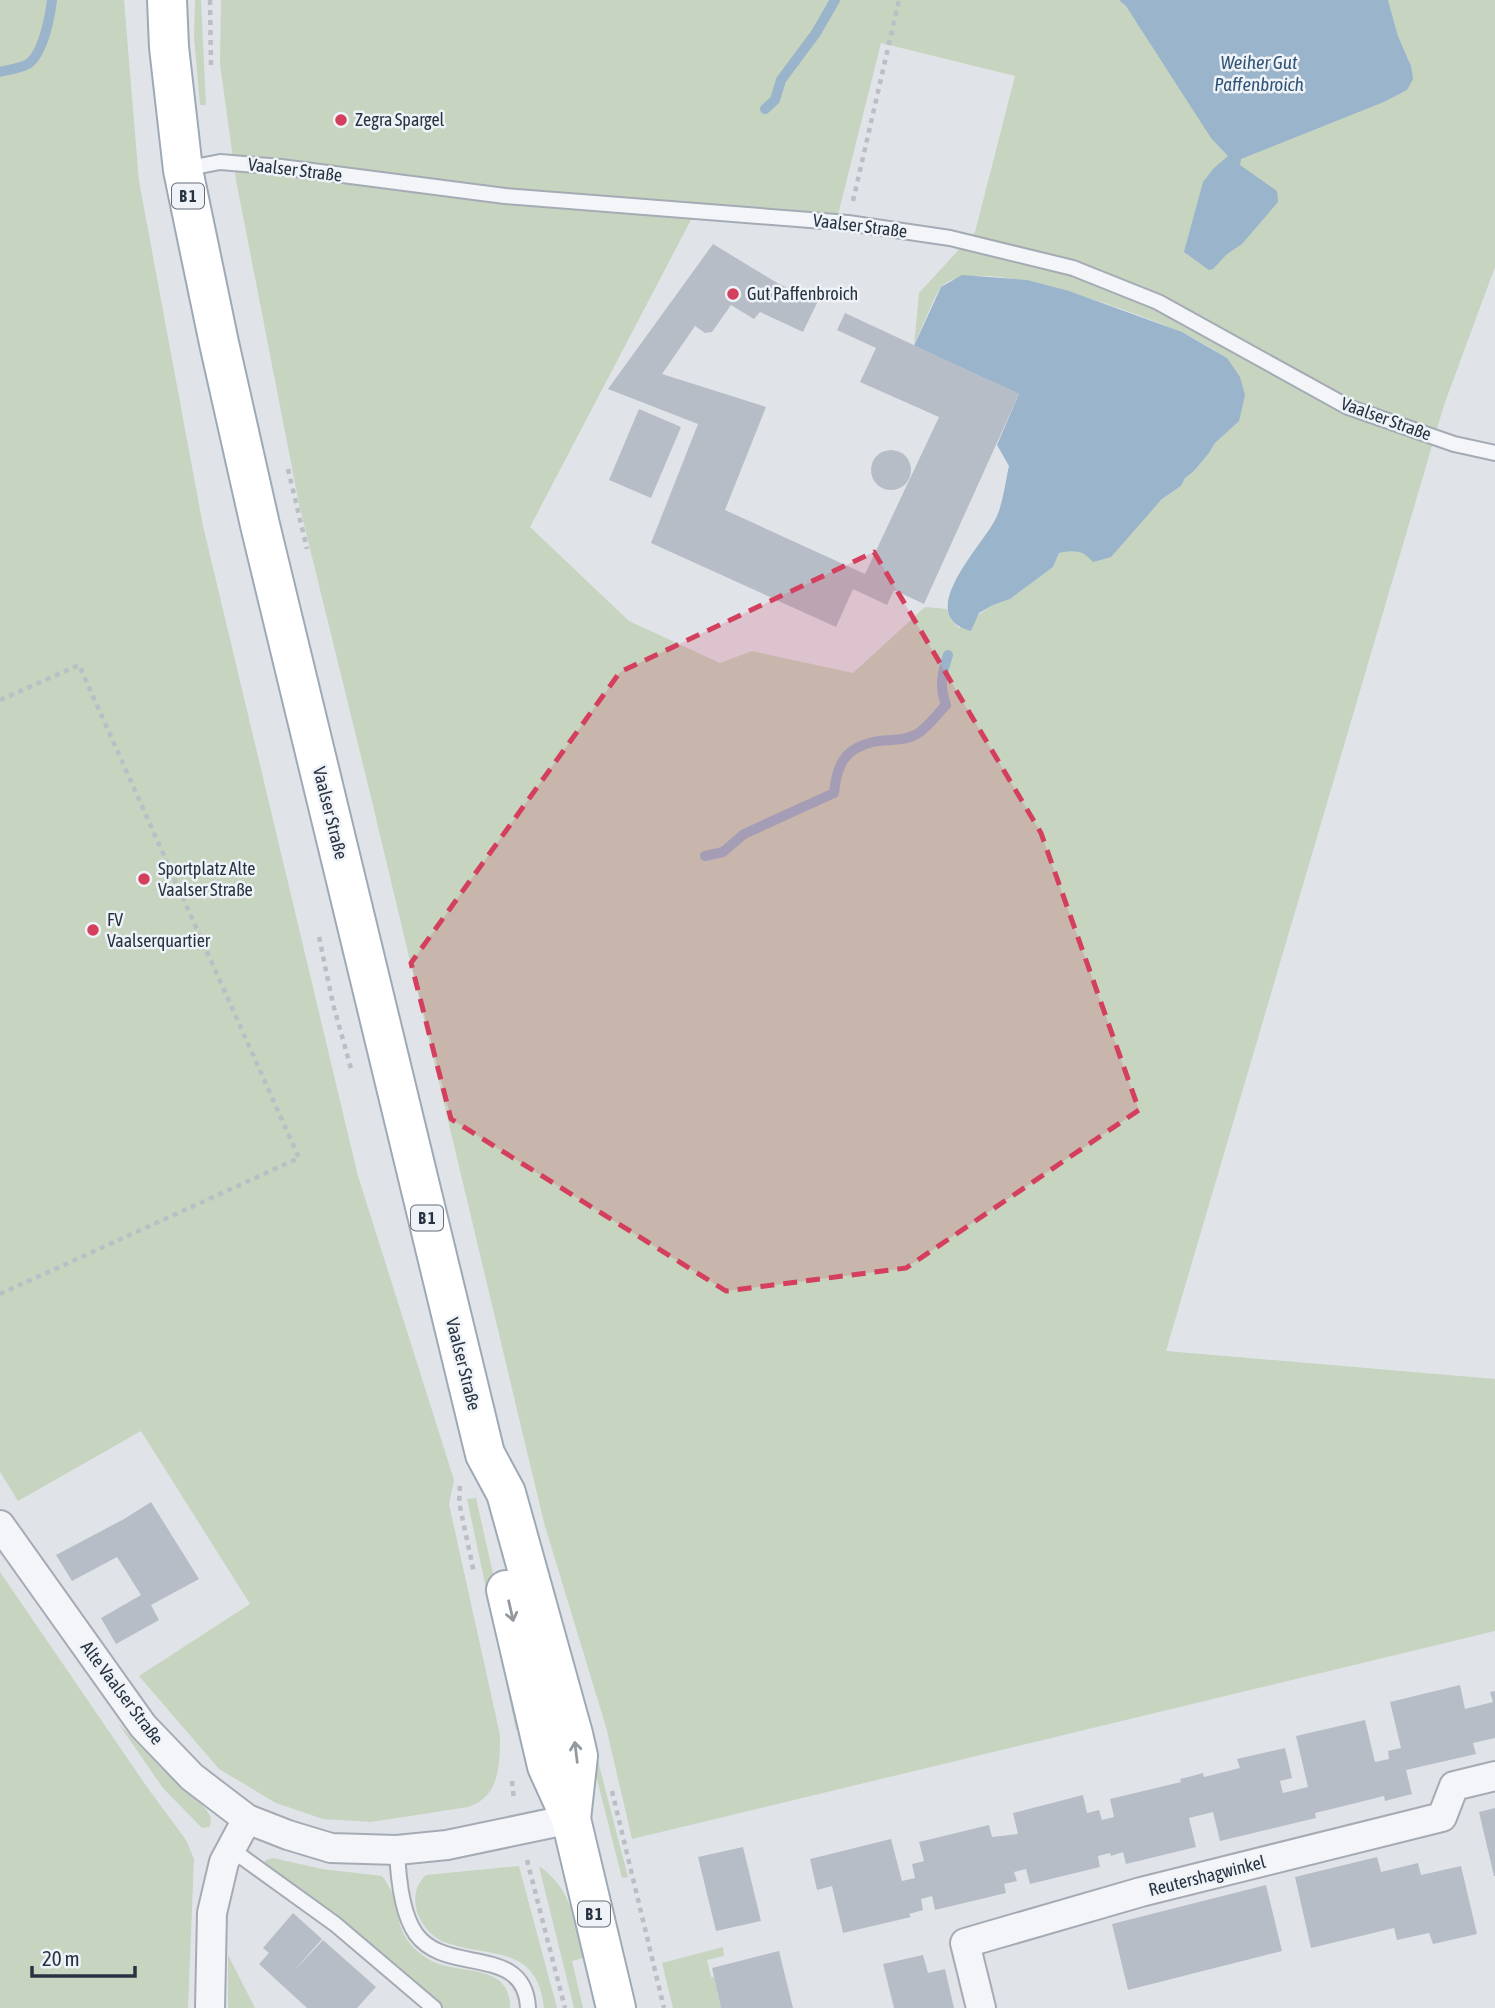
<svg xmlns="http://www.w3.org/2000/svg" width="1495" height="2008" font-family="'Asap Condensed',sans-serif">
<rect width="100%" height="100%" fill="#e0e4e9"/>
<!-- green -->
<g fill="#c6d4c0" fill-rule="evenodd">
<path d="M0 0H124L139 181 203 526 358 1176 454 1480 449 1504 500 1735C500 1764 500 1797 468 1807L371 1822 323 1819 276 1803 219 1769 139 1676 250 1604 141 1431 18 1501 0 1472Z"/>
<polygon points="195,0 201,0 206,105 200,105 194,38"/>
<path d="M221 0H1119L1126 6 1241 159 1384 102 1407 90 1411 66 1398 36 1388 0H1495V267L1444 405 1166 1351 1495 1379V1631L632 1839 606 1727 544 1523 370 793 299 504 236 180 220 64ZM881 43 1015 76 975 232 919 293 914 346C920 333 934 296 941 287 974 250 1140 314 1181 332 1197 339 1212 349 1227 358L1238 421 1215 443 1209 453 1194 471 1185 478 1181 486 1087 555 1074 550 1059 553 1053 567 1010 599 993 605 959 628 951 620 947 609 925 607 853 673 752 651 720 663 629 621 530 527 692 218 835 227Z"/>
<polygon points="476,1498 528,1729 516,1730 467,1499"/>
<polygon points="0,1572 147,1787 186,1840 194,1859 188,2008 0,2008"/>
<polygon points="118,1723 162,1769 205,1808 211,1817 210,1827 202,1828 163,1788"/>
<polygon points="594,1743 598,1761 628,1877 622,1878 588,1744"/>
<path d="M273 1858 322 1869 382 1876C407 1907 386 1933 430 1960 457 1976 511 1961 510 2008H444L400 1973 334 1912 262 1865 266 1860Z"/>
<path d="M519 1866 557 2008H544C537 1944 490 1958 447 1943 420 1934 403 1896 426 1875Z"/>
<path d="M539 1866C571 1888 576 1922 583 1958L572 1961 583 2008H574Z"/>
<polygon points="723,1947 724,1956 707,1960 711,1977 714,1977 721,2008 673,2008 662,1963"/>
<polygon points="228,1955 255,2008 228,2008"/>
</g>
<!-- water -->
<g fill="#99b4cb">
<polygon points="1119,0 1388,0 1398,36 1411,66 1413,79 1407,90 1384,102 1241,159 1240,165 1277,191 1278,202 1242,244 1227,254 1213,269 1209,270 1184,252 1203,182 1214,168 1228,156 1211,138 1126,6"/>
<path d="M962 275 1027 280 1069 291 1182 332 1227 358 1240 377 1245 395 1239 421 1215 443 1209 453 1194 471 1185 478 1181 486 1161 500 1111 557 1093 562C1083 550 1074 550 1059 553L1053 567 1010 599 993 605 979 613 971 631C912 616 982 546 995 520 1003 505 1005 483 1009 466L997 445 1019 394 914 346 941 287Z"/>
</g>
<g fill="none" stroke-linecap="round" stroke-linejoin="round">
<!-- stream -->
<g stroke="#99b4cb" stroke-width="10">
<path d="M0 72C8 70 21 68 28 64 43 54 50 17 52 0"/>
<polyline points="765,109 775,100 781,80 816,33 835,0"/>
<path d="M705 856 723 852 744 834 834 793C837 766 843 749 873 742 887 739 901 742 915 735 926 730 937 714 946 705 939 686 942 673 948 655"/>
</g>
</g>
<!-- building -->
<g fill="#b7bdc7">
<polygon points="713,244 779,284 818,301 803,332 760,312 754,319 731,305 712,332 705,333 695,326 662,374 766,407 725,510 865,574 939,417 860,382 876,348 837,330 845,313 1019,394 924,604 894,590 887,605 853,589 836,627 651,543 698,424 608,389"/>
<polygon points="639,409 681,427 651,498 609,480"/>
<circle cx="891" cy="470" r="20"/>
<polygon points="151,1502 199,1579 151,1605 159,1620 116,1644 101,1618 141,1595 117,1557 72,1581 56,1555 124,1519"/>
<polygon points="1460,1685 1465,1709 1493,1702 1490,1692 1495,1691 1495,1738 1473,1743 1476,1754 1406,1770 1412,1794 1385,1801 1384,1796 1348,1805 1315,1813 1316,1818 1220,1841 1213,1812 1189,1818 1196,1847 1126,1864 1123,1852 1111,1856 1110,1853 1098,1856 1100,1867 1030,1884 1026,1869 1014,1872 1017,1881 1004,1884 1006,1893 935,1910 932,1896 921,1899 923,1910 909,1914 911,1917 843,1933 832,1886 817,1890 810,1859 891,1839 902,1881 915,1878 912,1864 924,1861 919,1842 989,1825 992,1837 1018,1834 1013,1813 1083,1795 1087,1813 1099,1810 1102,1820 1114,1817 1110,1799 1181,1782 1180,1779 1192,1776 1203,1773 1204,1777 1240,1768 1237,1759 1285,1748 1292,1778 1280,1781 1283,1793 1308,1787 1296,1736 1365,1720 1375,1762 1389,1759 1388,1751 1401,1748 1390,1702"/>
<polygon points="1495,1808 1495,1876 1494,1876 1479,1812"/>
<polygon points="743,1847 761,1921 716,1931 698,1857"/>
<polygon points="1377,1857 1381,1872 1418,1863 1421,1875 1461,1866 1477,1934 1433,1944 1429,1933 1397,1940 1394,1928 1311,1948 1295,1877"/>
<polygon points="1266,1885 1282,1951 1128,1990 1112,1924"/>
<polygon points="293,1913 322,1939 292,1973 323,1940 376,1987 357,2008 307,2008 259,1964 269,1953 263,1948"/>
<polygon points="779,1951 793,2008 721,2008 712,1968"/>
<polygon points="923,1955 928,1973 945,1969 954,2008 894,2008 883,1964"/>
</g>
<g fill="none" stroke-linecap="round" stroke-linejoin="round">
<!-- service casing -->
<g stroke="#a5abb4" stroke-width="18">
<g id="service">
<polyline points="184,169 220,162 281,167 505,196 848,223 950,238 1073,268 1158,302 1348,407 1454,444 1495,453"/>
<polyline points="231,1849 335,1924 434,2008"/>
<path d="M397 1850C398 1875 401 1913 416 1934 446 1976 525 1943 528 2008"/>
</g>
</g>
<!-- minor casing -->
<g stroke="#a5abb4" stroke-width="32">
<g id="minor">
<polyline points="0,1525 143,1726 192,1777 247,1819 288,1835 331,1848 397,1850 447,1845 571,1819"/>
<polyline points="210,2008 212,1913 224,1862 247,1819"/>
<polyline points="981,2008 965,1943 1141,1892 1442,1817 1454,1786 1495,1776"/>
</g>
</g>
<!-- primary casing -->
<g stroke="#9ea9b6" stroke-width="42">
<g id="primary">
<polyline points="167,0 169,47 183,170 219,343 260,525 485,1454 506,1493 573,1734 578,1756 571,1819"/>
<polyline points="506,1590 547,1766 571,1819 616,2008"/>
</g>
</g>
<!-- path -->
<g stroke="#babfc5" stroke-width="4.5" stroke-dasharray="5 5" stroke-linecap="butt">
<polyline points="210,0 211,66"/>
<polyline points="853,201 899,0"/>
<polyline points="288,469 307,549"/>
<polyline points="0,700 79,665 299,1158 0,1294"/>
<polyline points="319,937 333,1004 352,1072"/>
<polyline points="460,1486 459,1502 474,1573"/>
<polyline points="512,1781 514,1800"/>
<polyline points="612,1791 664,2008"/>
<polyline points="527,1860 565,2008"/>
</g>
<!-- service -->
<use href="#service" stroke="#f3f5f8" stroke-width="14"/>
<!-- minor -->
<use href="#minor" stroke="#f3f5f8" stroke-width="28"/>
<!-- primary -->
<use href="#primary" stroke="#fff" stroke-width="38"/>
</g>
<!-- one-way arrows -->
<defs><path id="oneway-shaft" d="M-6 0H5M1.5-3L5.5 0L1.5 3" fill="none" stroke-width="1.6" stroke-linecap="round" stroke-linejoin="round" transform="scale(1.75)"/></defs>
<g stroke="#9499a0">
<use href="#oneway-shaft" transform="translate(511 1611) rotate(77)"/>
<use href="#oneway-shaft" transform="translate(576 1752) rotate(-97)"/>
</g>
<!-- marked area -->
<path fill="#d43f5e" fill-opacity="0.2" stroke="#d43f5e" stroke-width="5" stroke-dasharray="14 9" stroke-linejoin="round" d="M874 552 1041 833 1139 1110 906 1268 726 1291 451 1119 411 963 620 672Z"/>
<!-- markers -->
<g fill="#d43f5e" stroke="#eff3f7" stroke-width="2.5">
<circle cx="341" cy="120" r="7"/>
<circle cx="733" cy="294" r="7"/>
<circle cx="144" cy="879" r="7"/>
<circle cx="93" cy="930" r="7"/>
</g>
<g text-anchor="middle" stroke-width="5" stroke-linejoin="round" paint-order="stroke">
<!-- shield labels -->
<g fill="#eff3f7" stroke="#646d78" stroke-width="2">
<rect x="172" y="183.5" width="32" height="25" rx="5"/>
<rect x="411" y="1205.5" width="32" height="25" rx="5"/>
<rect x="578" y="1901.5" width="32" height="25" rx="5"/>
</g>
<g font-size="16" font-weight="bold" fill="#283342">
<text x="188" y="202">B 1</text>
<text x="427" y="1224">B 1</text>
<text x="594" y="1920">B 1</text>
</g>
<!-- poi labels -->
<g font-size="18" fill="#283342" stroke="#eff3f7" text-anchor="start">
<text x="355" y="126">Zegra Spargel</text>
<text x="747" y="300">Gut Paffenbroich</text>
<text x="158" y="875">Sportplatz Alte<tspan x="158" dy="21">Vaalser Straße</tspan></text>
<text x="107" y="926">FV<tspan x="107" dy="21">Vaalserquartier</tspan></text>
</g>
<!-- street labels -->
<g font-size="18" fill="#283342" stroke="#eff3f7">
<text transform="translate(295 170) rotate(7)" y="6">Vaalser Straße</text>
<text transform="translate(860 226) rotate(7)" y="6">Vaalser Straße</text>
<text transform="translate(1386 419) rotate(20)" y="6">Vaalser Straße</text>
<text transform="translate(330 813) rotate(76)" y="6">Vaalser Straße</text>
<text transform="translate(463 1364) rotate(76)" y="6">Vaalser Straße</text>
<text transform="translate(122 1693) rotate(53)" y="6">Alte Vaalser Straße</text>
<text transform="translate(1207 1876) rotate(-14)" y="6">Reutershagwinkel</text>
</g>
<!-- water labels -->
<g font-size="19" font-style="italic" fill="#305477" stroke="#eff3f7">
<text x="1259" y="69">Weiher Gut<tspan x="1259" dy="22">Paffenbroich</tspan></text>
</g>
</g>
<!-- scale -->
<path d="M32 1966v10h103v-10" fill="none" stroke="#283342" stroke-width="3.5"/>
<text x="42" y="1966" font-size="21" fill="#283342" stroke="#eff3f7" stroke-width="5" paint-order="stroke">20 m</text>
</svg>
